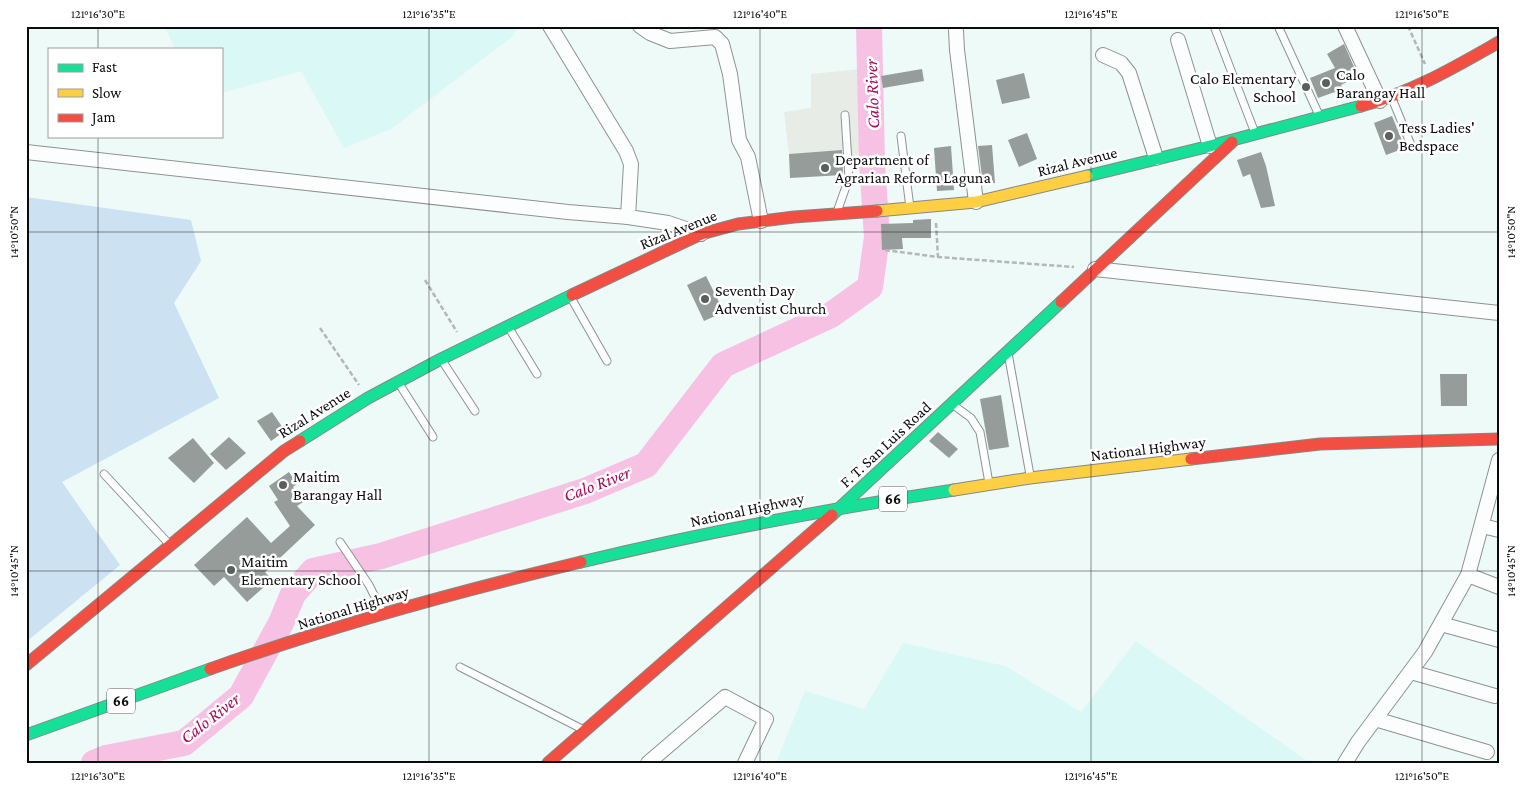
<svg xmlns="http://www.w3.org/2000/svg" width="1525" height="789" font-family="'Crimson Pro',serif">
<rect width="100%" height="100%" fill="#eefaf8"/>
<!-- industrial -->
<polygon fill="#e8ece6" points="861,69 860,157 847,158 846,150 789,154 784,112 811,108 811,74"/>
<!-- farmland -->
<g fill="#d9f8f6">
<polygon points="164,26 518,26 512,37 391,129 344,148 301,71 221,93 221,49 175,49"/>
<polygon points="1136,641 1306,760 1364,763 776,763 805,691 864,709 903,643 1005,666 1081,712"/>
</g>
<!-- green -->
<polygon fill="#cce1f1" points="26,197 191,220 201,261 174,303 219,398 62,482 120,565 26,642"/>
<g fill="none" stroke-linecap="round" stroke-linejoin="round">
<!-- river -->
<polyline stroke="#f7c1e3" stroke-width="26" points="94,763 106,758 184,743 241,696 281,623 293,594 313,571 381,556 585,491 646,465 723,365 831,315 870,287 877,237 872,162 869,26"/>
</g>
<!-- building -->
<g fill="#959c9a">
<polygon points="1344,44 1358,76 1341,85 1343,89 1318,98 1310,78 1335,68 1327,54"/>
<polygon points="922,69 924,81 883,88 881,76"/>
<polygon points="1024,73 1030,98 1002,104 996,80"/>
<polygon points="1392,116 1405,148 1386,155 1374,123"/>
<polygon points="1027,133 1037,159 1019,167 1008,140"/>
<polygon points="992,145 995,183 983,184 978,146"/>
<polygon points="951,146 954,190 937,191 934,148"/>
<polygon points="842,150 843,175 790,178 789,154"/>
<polygon points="1261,152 1266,166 1275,206 1261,208 1250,174 1243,177 1237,160"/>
<polygon points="931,219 931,238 902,238 903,249 882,250 881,224 913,223 913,220"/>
<polygon points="706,276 724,312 704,321 687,285"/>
<polygon points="1440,374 1467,374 1467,406 1441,406"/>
<polygon points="1001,395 1009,447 989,450 980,399"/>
<polygon points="272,412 285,431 271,441 257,421"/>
<polygon points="938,432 958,449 949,458 929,441"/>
<polygon points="229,437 246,453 226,470 210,454"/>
<polygon points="193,438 214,463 194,483 168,458"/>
<polygon points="289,472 297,484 293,487 303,502 297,506 315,525 265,572 272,580 247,602 224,577 214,586 194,565 247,517 271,543 290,526 274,502 278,500 269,486"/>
</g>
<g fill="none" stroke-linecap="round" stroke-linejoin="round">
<!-- lane casing -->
<g stroke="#8d9392" stroke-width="9">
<g id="lane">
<polyline points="1214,26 1255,133"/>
<polyline points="1278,26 1319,115"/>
<polyline points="1391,96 1411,145"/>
<polyline points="901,136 910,208"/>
<polyline points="837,212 849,178 845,115"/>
<polyline points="570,296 607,361"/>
<polyline points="509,328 537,374"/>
<polyline points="1008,353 1030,475"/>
<polyline points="441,359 475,411"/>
<polyline points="398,382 433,437"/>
<polyline points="952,404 971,418 980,432 989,483"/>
<polyline points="104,474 170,545"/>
<polyline points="340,542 369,585 382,611"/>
<polyline points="460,667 584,730"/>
</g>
</g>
<!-- street casing -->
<g stroke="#8d9392" stroke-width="16">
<g id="street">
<polyline points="550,26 626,151 631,164 628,217"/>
<polyline points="640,26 650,33 670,41 715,37 722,44 730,74 739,140 748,157 761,221"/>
<polyline points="1345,26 1380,101"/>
<polyline points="956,31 957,50 976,202"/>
<polyline points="1178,40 1210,146"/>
<polyline points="1103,55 1121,63 1129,73 1156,158"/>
<polyline points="26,152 568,212 628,217 668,223 701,234"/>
<polyline points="1095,269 1499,313"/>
<polyline points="1482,526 1499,530"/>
<polyline points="1468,575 1499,587"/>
<polyline points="1441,624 1499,640"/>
<polyline points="1411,672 1495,696"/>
<polyline points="1375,719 1487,752"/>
<polyline points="648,763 725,697 766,719 745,763"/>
<polyline points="1345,763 1358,742 1425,652 1468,575 1499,460"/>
</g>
</g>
<!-- fast casing -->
<g stroke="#848988" stroke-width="13">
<g id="fast">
<polyline points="1087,176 1210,146 1361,106"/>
<polyline points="300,441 368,398 441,359 572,295"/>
<polyline points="832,515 1061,302"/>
<path d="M581 562C705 532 829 509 954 490"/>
<polyline points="26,735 210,669"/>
</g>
</g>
<!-- slow casing -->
<g stroke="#848988" stroke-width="13">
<g id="slow">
<polyline points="877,211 976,202 1087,176"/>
<polyline points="954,490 1030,478 1191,459"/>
</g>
</g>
<!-- jam casing -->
<g stroke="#848988" stroke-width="13">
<g id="jam">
<path d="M1361 106C1411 93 1455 67 1499 42"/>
<polyline points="572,295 701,234 738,224 794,217 877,211"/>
<polyline points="1061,302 1232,142"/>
<polyline points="1191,459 1320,444 1499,439"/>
<polyline points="26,665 284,451 300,441"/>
<path d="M210 669C331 626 456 592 581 562"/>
<polyline points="548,763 832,515"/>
</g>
</g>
<!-- path -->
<g stroke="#b5b7b7" stroke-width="2.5" stroke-dasharray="5 2.5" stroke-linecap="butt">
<polyline points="1408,26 1425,64"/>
<polyline points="936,223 938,257"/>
<polyline points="885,250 938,257 1074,267"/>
<polyline points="425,280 457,332"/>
<polyline points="320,328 359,385"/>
</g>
<!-- lane -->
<use href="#lane" stroke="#fcfefe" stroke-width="7"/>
<!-- street -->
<use href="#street" stroke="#fcfefe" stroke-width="14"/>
<!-- fast -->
<use href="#fast" stroke="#16e098" stroke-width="11"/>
<!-- slow -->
<use href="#slow" stroke="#ffcf43" stroke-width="11"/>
<!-- jam -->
<use href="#jam" stroke="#f24e42" stroke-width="11"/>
</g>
<!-- ticks -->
<path fill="none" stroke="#0b0b0b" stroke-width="1" stroke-opacity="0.45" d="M98 26V49M429 26V763M760 26V763M1091 26V763M1422 26V763M98 136V763M26 232H1499M26 571H1499"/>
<!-- markers -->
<g fill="#5a5f5e" stroke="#fff" stroke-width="2">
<circle cx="1326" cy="83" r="5"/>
<circle cx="1306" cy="87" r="5"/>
<circle cx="1389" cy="136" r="5"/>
<circle cx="825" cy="168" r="5"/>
<circle cx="705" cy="299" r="5"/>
<circle cx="283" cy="485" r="5"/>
<circle cx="231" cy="570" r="5"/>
</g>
<g text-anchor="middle" stroke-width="5" stroke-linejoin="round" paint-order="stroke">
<!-- shield labels -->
<g fill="#fff" stroke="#545454" stroke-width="1">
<rect x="879" y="486.5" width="28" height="25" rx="4"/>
<rect x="107" y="688.5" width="28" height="25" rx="4"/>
</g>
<g font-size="15" font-weight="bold" fill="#0b0b0b">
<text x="893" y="504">66</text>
<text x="121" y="706">66</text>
</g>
<!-- poi labels -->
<g font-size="16" fill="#0b0b0b" stroke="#fff" text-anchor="start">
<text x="1336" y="80">Calo<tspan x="1336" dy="18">Barangay Hall</tspan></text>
<text x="1296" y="84" text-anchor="end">Calo Elementary<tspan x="1296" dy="18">School</tspan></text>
<text x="1399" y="133">Tess Ladies'<tspan x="1399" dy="18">Bedspace</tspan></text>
<text x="835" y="165">Department of<tspan x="835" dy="18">Agrarian Reform Laguna</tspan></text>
<text x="715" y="296">Seventh Day<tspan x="715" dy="18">Adventist Church</tspan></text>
<text x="293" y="482">Maitim<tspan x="293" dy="18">Barangay Hall</tspan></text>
<text x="241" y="567">Maitim<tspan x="241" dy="18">Elementary School</tspan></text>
</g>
<!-- street labels -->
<g font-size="16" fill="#0b0b0b" stroke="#fff">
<text transform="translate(1077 161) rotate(-14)" y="6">Rizal Avenue</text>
<text transform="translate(678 229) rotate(-22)" y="6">Rizal Avenue</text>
<text transform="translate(314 412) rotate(-32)" y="6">Rizal Avenue</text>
<text transform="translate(885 444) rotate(-43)" y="6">F. T. San Luis Road</text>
<text transform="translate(1148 448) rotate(-7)" y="6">National Highway</text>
<text transform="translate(747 509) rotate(-12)" y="6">National Highway</text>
<text transform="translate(353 607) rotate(-17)" y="6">National Highway</text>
</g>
<!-- water labels -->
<g font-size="18" font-style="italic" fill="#a60c5d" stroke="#fff">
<text transform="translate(872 94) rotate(-92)" y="6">Calo River</text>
<text transform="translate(597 484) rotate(-21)" y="6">Calo River</text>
<text transform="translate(210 718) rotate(-38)" y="6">Calo River</text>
</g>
</g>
<!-- border -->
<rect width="1525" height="789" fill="none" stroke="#ffffff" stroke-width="55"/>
<!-- legend -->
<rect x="48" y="48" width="175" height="90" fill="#ffffff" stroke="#9d9d9d"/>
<rect x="58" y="64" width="25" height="8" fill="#16e098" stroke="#9d9d9d"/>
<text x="92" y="72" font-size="15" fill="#0b0b0b">Fast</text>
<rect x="58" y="89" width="25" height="8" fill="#ffcf43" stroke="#9d9d9d"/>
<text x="92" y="98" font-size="15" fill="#0b0b0b">Slow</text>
<rect x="58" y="114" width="25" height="8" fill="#f24e42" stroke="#9d9d9d"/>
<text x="92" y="122" font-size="15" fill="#0b0b0b">Jam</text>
<rect x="28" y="28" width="1470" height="734" fill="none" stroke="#0b0b0b" stroke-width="2"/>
<g font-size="12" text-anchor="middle" fill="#0b0b0b">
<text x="98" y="18">121°16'30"E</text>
<text x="429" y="18">121°16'35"E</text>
<text x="760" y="18">121°16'40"E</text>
<text x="1091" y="18">121°16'45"E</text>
<text x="1422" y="18">121°16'50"E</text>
<text transform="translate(14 232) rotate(-90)" y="4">14°10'50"N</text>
<text transform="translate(1511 232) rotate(-90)" y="4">14°10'50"N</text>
<text transform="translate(14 571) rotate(-90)" y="4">14°10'45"N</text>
<text transform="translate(1511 571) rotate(-90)" y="4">14°10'45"N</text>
<text x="98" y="780">121°16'30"E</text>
<text x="429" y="780">121°16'35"E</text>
<text x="760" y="780">121°16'40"E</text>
<text x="1091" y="780">121°16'45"E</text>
<text x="1422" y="780">121°16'50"E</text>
</g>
</svg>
